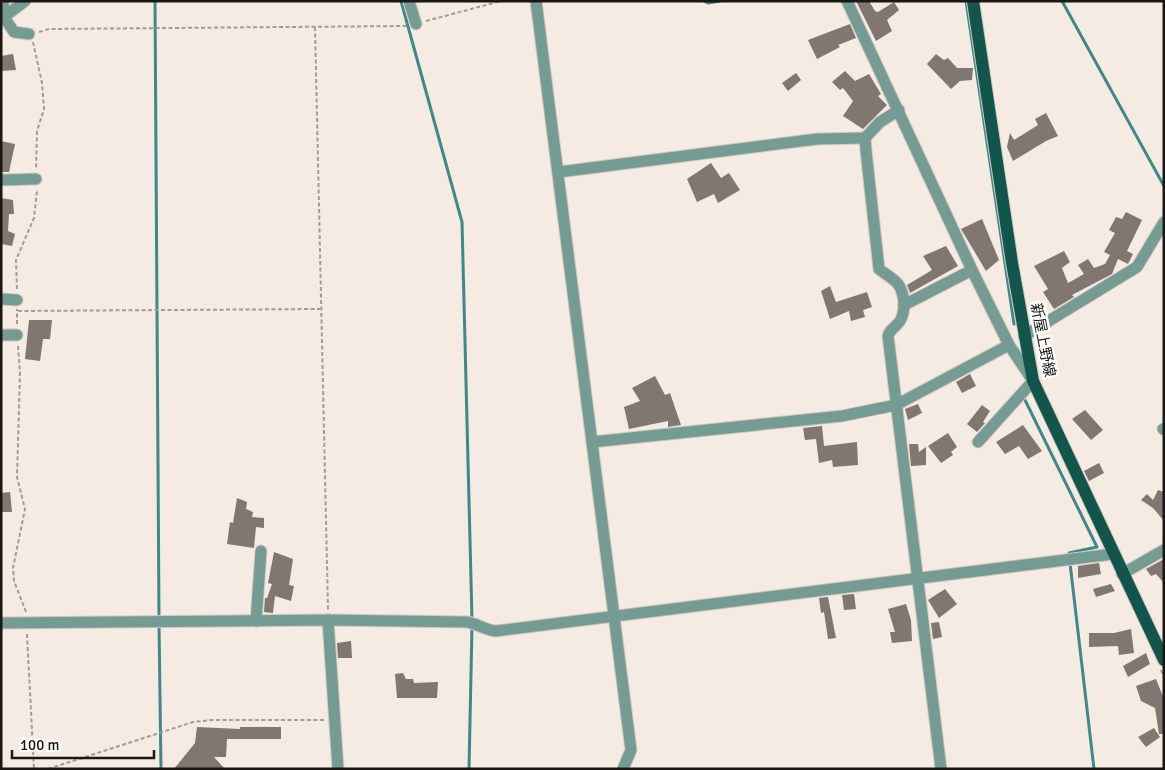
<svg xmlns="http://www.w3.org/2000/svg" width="1165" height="770" font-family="Signika,'Noto Sans JP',sans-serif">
<rect width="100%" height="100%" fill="#f6ebe2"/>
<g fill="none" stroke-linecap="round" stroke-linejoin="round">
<!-- stream -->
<g stroke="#3f888b" stroke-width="3">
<polyline points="155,1 159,618"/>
<polyline points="401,1 462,222 472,620"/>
<polyline points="704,1 708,3 720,1"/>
<polyline points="966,1 1014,324"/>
<polyline points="1062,1 1164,186"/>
<polyline points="1025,400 1097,547 1069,553 1069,557"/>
<polyline points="1070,563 1094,769"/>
<polyline points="159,624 161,769"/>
<polyline points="469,769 472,626"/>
</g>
</g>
<!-- building -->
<g fill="#817670">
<polygon points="856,1 869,1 875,11 878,12 894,2 899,10 887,20 892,31 876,41"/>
<polygon points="850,24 856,38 838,45 840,47 817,59 808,40"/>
<polygon points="13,54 16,70 1,71 1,56"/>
<polygon points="936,54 944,60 948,58 957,68 973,68 972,80 960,81 951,89 927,64"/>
<polygon points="845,71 855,81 869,74 881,94 878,96 887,105 863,129 843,116 853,101 843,88 840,90 832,82"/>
<polygon points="796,73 801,80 788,91 782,83"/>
<polygon points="1046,113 1058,136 1046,141 1013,161 1007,147 1010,133 1014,140 1038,125 1035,119"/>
<polygon points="1,141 15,144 9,172 1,172"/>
<polygon points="711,163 721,178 729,173 740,190 718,203 714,194 697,202 687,179"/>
<polygon points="1,198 13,200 14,214 9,214 8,231 15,234 12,246 1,244"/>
<polygon points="1126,212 1142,220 1127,251 1133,254 1128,264 1118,259 1112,274 1072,295 1074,297 1054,309 1043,292 1048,289 1034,266 1064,251 1070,262 1062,268 1068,283 1084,274 1078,265 1088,259 1094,268 1105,264 1110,255 1104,252 1115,233 1109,230 1116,217 1122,219"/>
<polygon points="982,219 999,260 986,271 961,229"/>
<polygon points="946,246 958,266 910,293 907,285 932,270 923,256"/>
<polygon points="830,286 836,302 867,292 872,307 863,310 865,317 851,321 849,311 830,319 821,291"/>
<polygon points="29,320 52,320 50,339 43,339 40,361 25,359"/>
<polygon points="970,374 976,386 962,393 956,382"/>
<polygon points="655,376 665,395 670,393 681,425 668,427 668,421 629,429 624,407 640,401 632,388"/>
<polygon points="918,404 922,413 908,420 905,409"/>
<polygon points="982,405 990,411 983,422 985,423 977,432 967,424"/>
<polygon points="1085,410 1103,430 1091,440 1072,419"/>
<polygon points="1023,425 1042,451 1028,459 1019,446 1005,454 996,442"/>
<polygon points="822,426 824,446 857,442 858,465 833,467 832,460 819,463 816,439 805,440 803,428"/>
<polygon points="948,433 957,447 951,452 953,455 941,463 928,446"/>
<polygon points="909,444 918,444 919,452 926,447 926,465 911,466"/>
<polygon points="1099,463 1104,473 1089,481 1084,471"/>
<polygon points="1158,490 1164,492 1164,521 1153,508 1141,500 1147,494 1153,500"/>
<polygon points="10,492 12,512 1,512 1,493"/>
<polygon points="237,498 247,502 246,509 253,512 252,517 264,518 264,528 256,527 254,548 227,544 230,522 233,523"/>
<polygon points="274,552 293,559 289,585 294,586 291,601 275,596 273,613 264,612 265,598 267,598 272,584 268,583"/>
<polygon points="1164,559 1164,583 1156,574 1151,576 1146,569"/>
<polygon points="1099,563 1101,574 1078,578 1078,566"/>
<polygon points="1111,584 1115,591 1096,597 1093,589"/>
<polygon points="945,589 957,604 939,618 928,600"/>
<polygon points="854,594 856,609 844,610 842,595"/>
<polygon points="828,597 836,638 828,639 824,612 821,613 819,598"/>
<polygon points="906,604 911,620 912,641 892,643 890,632 895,632 888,609"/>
<polygon points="939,622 942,637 933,639 931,623"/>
<polygon points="1131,629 1134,653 1119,655 1118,646 1089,647 1089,633 1114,633"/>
<polygon points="351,641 352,658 338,658 337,643"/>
<polygon points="1146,653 1150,664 1128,677 1123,666"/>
<polygon points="403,673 406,679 413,679 414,683 438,682 437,698 397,698 395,674"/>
<polygon points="1156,679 1164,699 1164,734 1159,734 1155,708 1141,701 1136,686"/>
<polygon points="197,727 240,729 240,727 281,727 281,739 227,739 226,757 214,757 225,769 174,769 195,743"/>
<polygon points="1154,728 1160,737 1146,747 1138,737"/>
</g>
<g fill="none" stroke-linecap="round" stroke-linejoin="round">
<!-- minor casing -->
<g stroke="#d3c9c1" stroke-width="13">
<g id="minor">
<polyline points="3,1 4,17 14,32 29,34"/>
<polyline points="409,1 416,24"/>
<polyline points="536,1 631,750 623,769"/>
<polyline points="847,1 972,270 1009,345 1033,381 978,442"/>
<polyline points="1,19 25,1"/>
<path d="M899 110 880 122 865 138 866 151 879 269C885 274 893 278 898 284 905 294 906 311 900 321 896 327 890 329 888 336L941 769"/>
<polyline points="559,172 817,139 865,138"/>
<polyline points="1,180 36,179"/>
<polyline points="1,299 17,300"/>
<polyline points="904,305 972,270"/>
<polyline points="1,335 17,335"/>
<polyline points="1024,336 1137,267 1164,222"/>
<polyline points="1163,429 1164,429"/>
<polyline points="592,442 842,416 896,405 1009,345"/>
<polyline points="1122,574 1164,550"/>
<polyline points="328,620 338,769"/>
<polyline points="256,621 261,551"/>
<path d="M1 623 328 620 467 622C478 624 485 630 496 631L1113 554"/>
</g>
</g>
<!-- major casing -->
<g stroke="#d3c9c1" stroke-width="14">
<polyline id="major" points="973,1 1012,263 1033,381 1164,660"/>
</g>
<!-- path -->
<g stroke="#a39b95" stroke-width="2" stroke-dasharray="4 2.5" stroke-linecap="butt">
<polyline points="426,21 501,1"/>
<polyline points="315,27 328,610"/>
<polyline points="39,32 49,29 406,26"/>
<polyline points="33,42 42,83 44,109 37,131 36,170"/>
<polyline points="17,289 16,260 34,218 37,190"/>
<polyline points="18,311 320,309"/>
<polyline points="17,324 17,309"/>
<polyline points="18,346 20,373 17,477 25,509 13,568 14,581 26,612"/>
<polyline points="27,634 34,769"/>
<polyline points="1161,670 1164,677"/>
<polyline points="48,769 193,722 211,720 325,720"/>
</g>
<!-- minor -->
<use href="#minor" stroke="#759b95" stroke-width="11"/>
<!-- major -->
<use href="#major" stroke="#11554c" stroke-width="12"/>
</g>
<g text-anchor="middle" stroke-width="5" stroke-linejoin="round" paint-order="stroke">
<!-- street labels -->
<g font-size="15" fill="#1a1714" stroke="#fff">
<text transform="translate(1043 340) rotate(79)" y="5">新屋上野線</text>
</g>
</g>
<!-- border -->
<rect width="1165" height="770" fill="none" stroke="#1a1714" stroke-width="5"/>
<!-- scale -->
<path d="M12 750v8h142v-8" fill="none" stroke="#1a1714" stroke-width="2.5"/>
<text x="20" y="750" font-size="15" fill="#1a1714" stroke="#ffffff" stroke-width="4" paint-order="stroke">100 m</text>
</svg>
